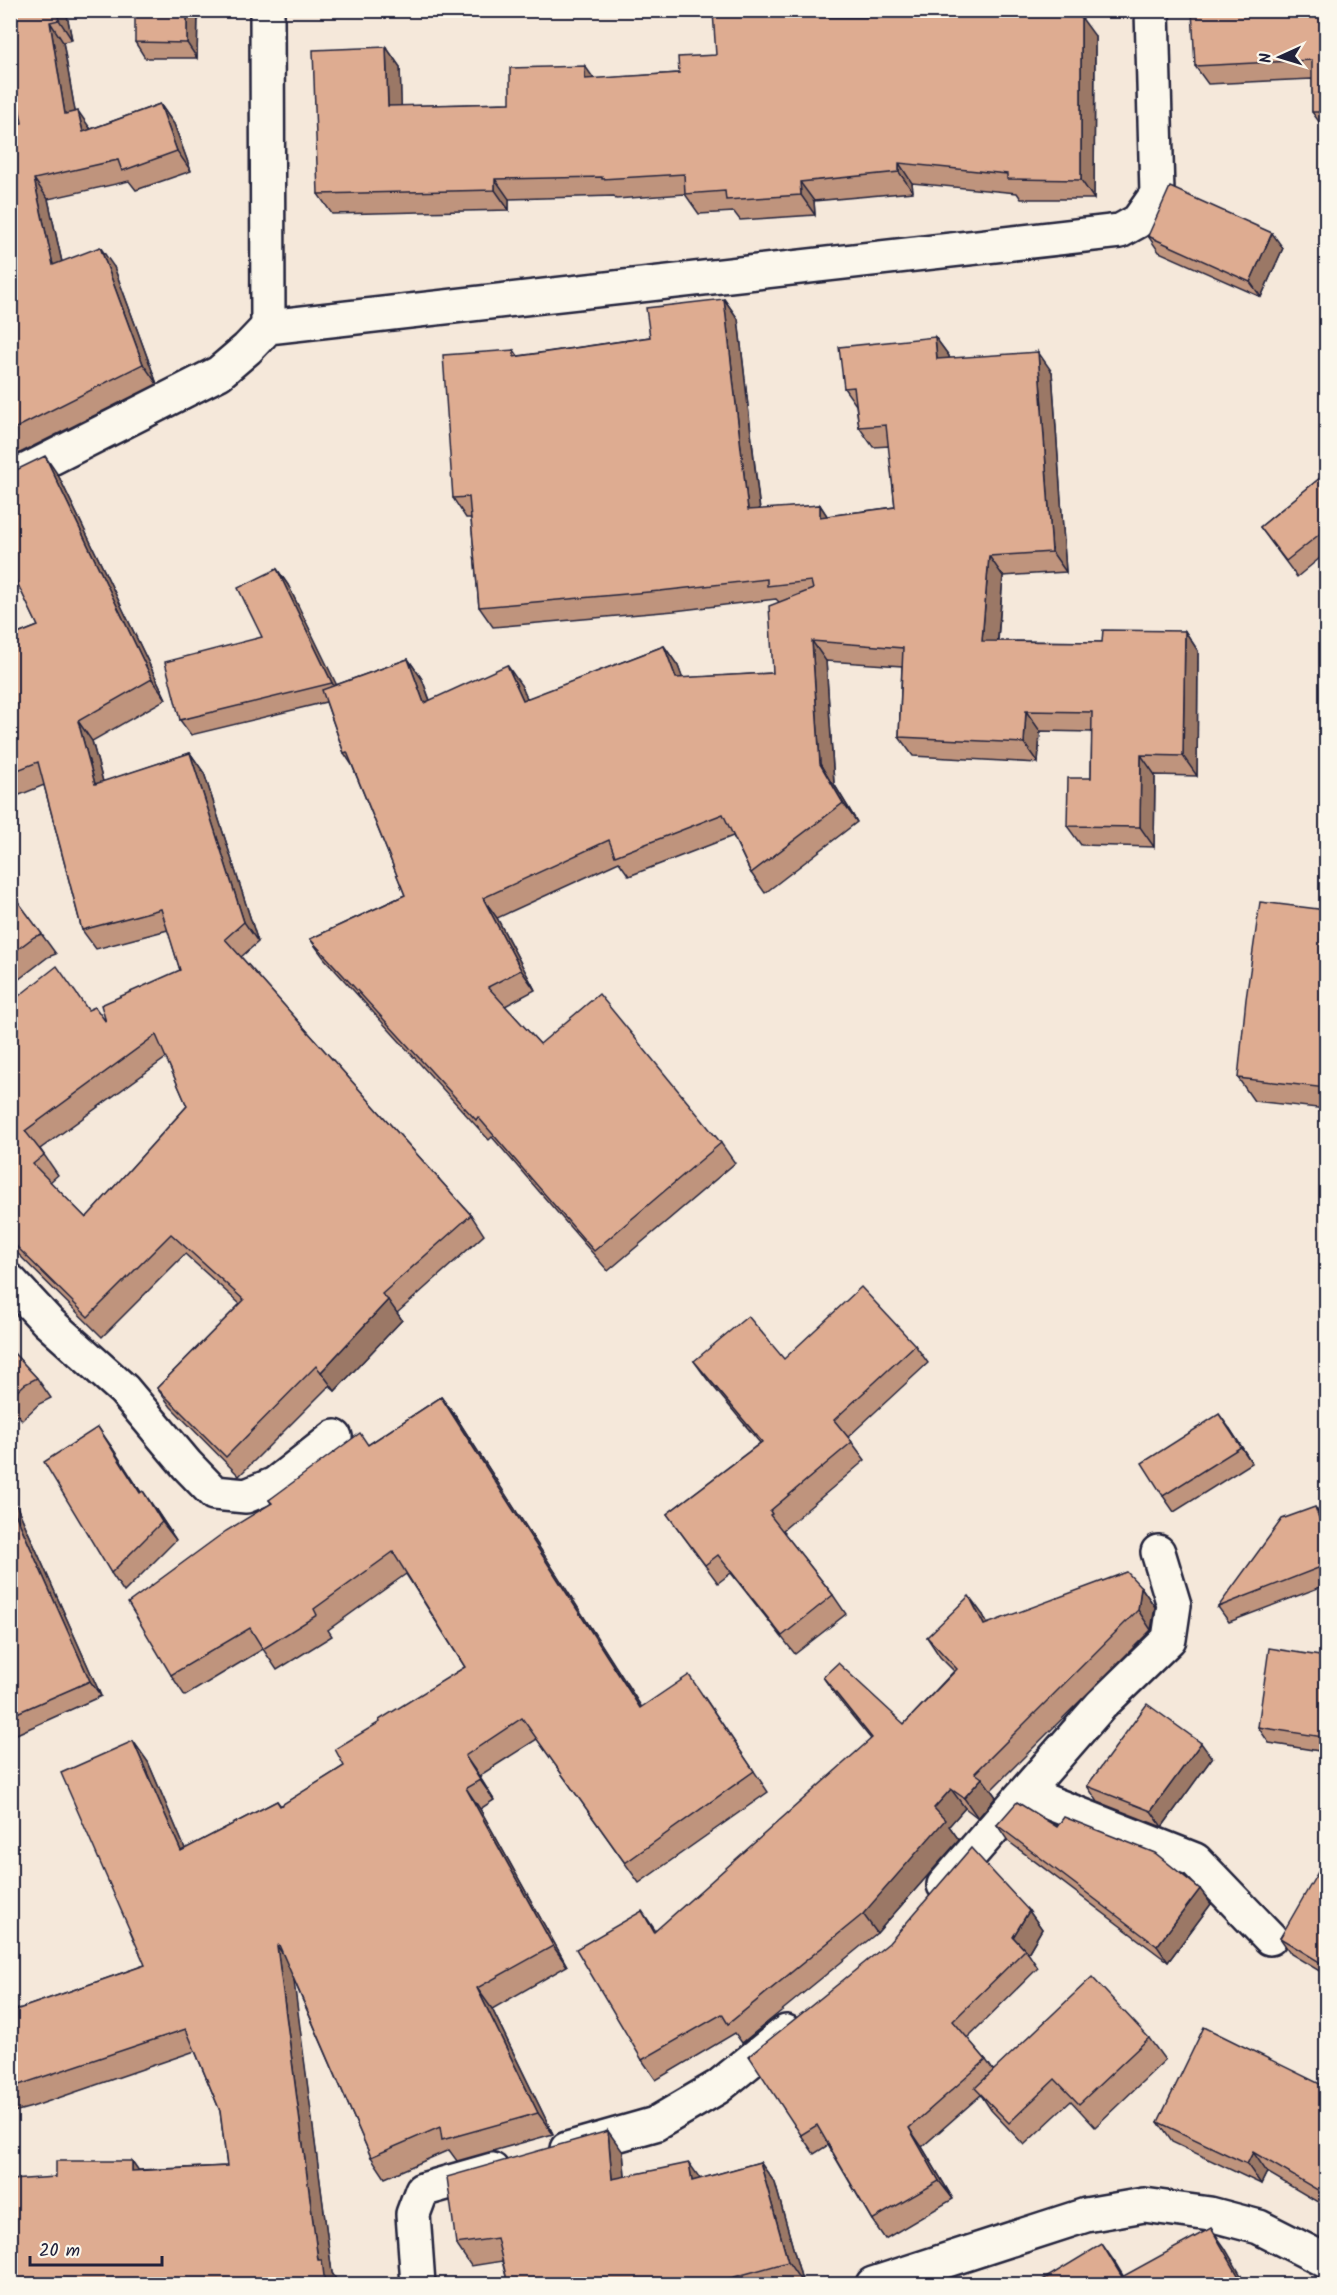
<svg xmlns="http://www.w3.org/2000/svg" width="1337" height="2295" font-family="Kalam,sans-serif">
<rect width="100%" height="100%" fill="#f5e8da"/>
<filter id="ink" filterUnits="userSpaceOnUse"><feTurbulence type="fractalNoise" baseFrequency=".0167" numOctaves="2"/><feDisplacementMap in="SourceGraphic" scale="12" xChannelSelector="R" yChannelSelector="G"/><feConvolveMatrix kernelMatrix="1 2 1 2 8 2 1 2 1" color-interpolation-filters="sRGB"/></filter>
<g filter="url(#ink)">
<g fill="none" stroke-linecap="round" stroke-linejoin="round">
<!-- minor casing -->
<g stroke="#22223b" stroke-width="38">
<g id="minor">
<polyline points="267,10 268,327"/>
<polyline points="10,479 219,373 247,349 268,327 1120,231 1138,221 1157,194 1152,10"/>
<polyline points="10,1281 47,1321 124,1390 187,1465 214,1493 246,1496 275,1484 335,1437"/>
<polyline points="1025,1793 1195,1860 1270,1938"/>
<polyline points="944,1885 1101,1705 1169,1639 1174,1605 1158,1552"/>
<polyline points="567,2149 655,2124 718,2087 786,2032"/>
<polyline points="418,2284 413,2214 422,2190 492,2170"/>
<polyline points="873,2284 1086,2215 1144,2205 1210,2214 1259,2227 1326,2261"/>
</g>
</g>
<!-- minor -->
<use href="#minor" stroke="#fbf7ec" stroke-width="33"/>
</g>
<!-- wall -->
<g fill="#bf947d" stroke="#22223b" stroke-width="1.5" fill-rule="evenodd">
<polygon points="10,10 66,10 72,40 63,42 75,112 91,129 160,104 174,124 191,171 136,190 129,181 48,199 62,262 114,267 157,384 10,458 10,126 22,123 10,55"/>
<polygon points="198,10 197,58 145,58 135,42"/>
<polygon points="1326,10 1326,130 1325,130 1312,112 1312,79 1208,84 1195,66"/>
<polygon points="788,17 1095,36 1094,199 1021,199 1017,193 912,183 913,192 814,201 815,215 740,220 734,212 699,214 685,194 616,199 614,196 509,199 509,210 332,214 318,194 386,47 400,67 401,106 510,103 594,79 679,73 716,55"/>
<polygon points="1148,236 1283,248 1261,297 1159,252"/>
<polygon points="724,299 738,319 760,510 820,505 827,516 895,507 889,446 873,447 859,427 856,405 844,388 935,337 949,356 949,358 1052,372 1066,572 1003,576 998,641 1102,642 1185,631 1198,651 1197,776 1155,775 1154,847 1081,845 1067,826 1091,778 1092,732 1040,731 1038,763 913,756 899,737 902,666 826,661 834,784 857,822 765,893 751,873 733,836 629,876 619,862 497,918 535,990 505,1006 540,1044 721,1143 735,1163 608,1271 492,1137 489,1140 324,958 310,939 405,895 352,765 344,753 326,702 191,735 180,720 262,637 277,569 288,585 336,685 408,659 422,679 430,700 521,685 527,699 664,646 678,666 682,678 773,673 779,602 776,599 674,611 493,627 479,607 471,518 466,518 453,498 514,350 518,356 650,337"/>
<path d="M10 473 58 475 166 699 92 741 103 782 190 753 204 773 258 942 241 957 471 1215 484 1235 397 1313 402 1320 335 1391 329 1386 239 1476 171 1407 157 1388 240 1304 185 1254 102 1337 10 1246V1003L88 1010 106 1022 180 970 168 930 96 949 82 930 44 785 10 799V637L38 626 13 574 10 576ZM166 1058 187 1106 86 1218 50 1182 58 1175 40 1149Z"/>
<polygon points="1326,473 1326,553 1297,577 1260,527"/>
<polygon points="10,891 56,954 48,957 10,986"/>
<polygon points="1326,910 1326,1109 1254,1101 1238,1078"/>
<polygon points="915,1345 928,1363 848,1437 865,1460 783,1530 785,1532 784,1533 833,1595 846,1614 795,1654 731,1573 718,1583 667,1514 760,1443 707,1379 694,1361 784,1359"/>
<polygon points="10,1349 37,1378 51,1398 39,1404 22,1420 18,1415 10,1419"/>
<polygon points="441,1397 456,1417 641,1707 703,1695 768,1792 639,1883 537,1739 479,1776 494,1800 480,1809 567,1966 492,2009 553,2134 457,2161 449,2150 385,2178 371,2157 293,1978 332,2273 337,2281 337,2284 10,2284 56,2177 132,2161 138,2170 227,2166 220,2111 195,2051 32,2107 10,2113 10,2012 145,1965 133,1741 148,1762 185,1849 277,1801 281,1806 344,1766 380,1722 465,1667 406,1574 328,1630 332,1636 277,1670 263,1649 185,1696 171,1675 271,1503 269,1500 368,1445"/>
<polygon points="1230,1429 1252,1463 1174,1512 1163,1496"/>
<polygon points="111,1446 141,1492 156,1510 176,1540 124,1592 111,1573"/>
<polygon points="10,1498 17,1507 101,1696 10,1737"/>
<polygon points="1326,1522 1326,1585 1229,1622 1218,1607"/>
<polygon points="1141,1587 1155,1607 1151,1630 991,1790 996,1797 978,1818 965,1808 949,1826 959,1840 877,1933 742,2043 735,2033 656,2080 642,2060 871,1739 836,1696 823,1677 904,1724 954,1671 940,1657 927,1637 983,1615 987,1624"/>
<polygon points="1326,1657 1326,1752 1269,1743 1258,1727"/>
<polygon points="1212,1758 1162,1827 1098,1802 1087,1786"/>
<polygon points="997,1825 1057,1827 1200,1889 1211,1904 1168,1962 1008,1841"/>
<polygon points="1326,1877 1326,1975 1291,1954 1280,1938"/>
<polygon points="1029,1911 1042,1929 1028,1953 1038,1968 967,2038 986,2060 993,2070 1149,2038 1165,2060 1095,2127 1071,2101 1024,2145 991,2110 981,2095 922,2147 953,2199 885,2239 872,2220 828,2145 814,2154 801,2135"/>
<polygon points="1326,2087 1326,2207 1267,2172 1261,2184 1172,2142 1158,2122"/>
<polygon points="623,2152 625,2176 700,2179 760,2162 775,2183 803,2284 508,2284 502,2261 471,2266 456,2244"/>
</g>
<!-- shaded-wall -->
<g fill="#9b7866" stroke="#22223b" stroke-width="1.5">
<polygon points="56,10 66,10 72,40 59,20"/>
<polygon points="187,10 198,10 197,58 187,43"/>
<polygon points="781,10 784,10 795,27 782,17"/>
<polygon points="1081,17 1095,36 1094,199 1081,180"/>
<polygon points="50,22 63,42 79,134 65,114"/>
<polygon points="386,47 400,67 402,126 388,106"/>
<polygon points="585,66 599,86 585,79"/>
<polygon points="160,104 174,124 191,171 177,151"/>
<polygon points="78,111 92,131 83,132"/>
<polygon points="899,163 912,183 913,192 899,172"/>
<polygon points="34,179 48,199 67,285 53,265"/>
<polygon points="495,179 509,199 509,210 495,190"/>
<polygon points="800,182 814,201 815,215 801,195"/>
<polygon points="1272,233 1283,248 1261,297 1250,282"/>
<polygon points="100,247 114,267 157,384 143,364"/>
<polygon points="724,299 738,319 762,530 748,510"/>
<polygon points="935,337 949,356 951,379 937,359"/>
<polygon points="1038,352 1052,372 1066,572 1052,552"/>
<polygon points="45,456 58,475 166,699 152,679"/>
<polygon points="820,505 833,525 820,517"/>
<polygon points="989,556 1003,576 996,661 982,641"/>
<polygon points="277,569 288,585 343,698 332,683"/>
<polygon points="1185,631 1198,651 1197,776 1183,756"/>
<polygon points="812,641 826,661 834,784 857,822 843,803 820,764"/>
<polygon points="664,646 678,666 690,698 676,678"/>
<polygon points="408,659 422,679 438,723 424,703"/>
<polygon points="507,665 521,685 537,720 523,700"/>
<polygon points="1026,711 1040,731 1038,763 1024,743"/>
<polygon points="78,721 92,741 109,804 95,784"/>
<polygon points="190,753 204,773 258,942 244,922"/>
<polygon points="1141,755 1155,775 1154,847 1140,827"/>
<polygon points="483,898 497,918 535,990 521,970"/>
<polygon points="388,1300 402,1320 335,1391 321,1372"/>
<polygon points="441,1397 456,1417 655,1728 640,1708"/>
<polygon points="1219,1414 1230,1429 1252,1463 1241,1447"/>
<polygon points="98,1427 111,1446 153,1512 140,1493"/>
<polygon points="143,1491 156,1510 176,1540 162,1522"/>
<polygon points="10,1498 17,1507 101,1696 90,1681 10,1502"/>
<polygon points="1315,1507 1326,1522 1326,1537"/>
<polygon points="1141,1587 1155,1607 1151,1630 1138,1610"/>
<polygon points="969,1596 983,1615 998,1645 984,1625"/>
<polygon points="1326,1715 1326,1742 1323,1737"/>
<polygon points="133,1741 148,1762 195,1872 181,1851"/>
<polygon points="1201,1743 1212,1758 1162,1827 1151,1811"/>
<polygon points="465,1756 479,1776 494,1800 480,1780"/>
<polygon points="982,1778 996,1797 978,1818 964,1798"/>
<polygon points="466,1788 480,1809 567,1966 553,1946"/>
<polygon points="951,1789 965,1808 949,1826 959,1840 877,1933 863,1914 934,1808"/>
<polygon points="1200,1889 1211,1904 1168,1962 1157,1946"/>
<polygon points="642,1911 655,1930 668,1952 654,1932"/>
<polygon points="1029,1911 1042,1929 1028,1953 1013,1937"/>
<polygon points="277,1946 292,1966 332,2273 337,2281 337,2284 325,2284 318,2260"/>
<polygon points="477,1988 492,2009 553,2134 538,2113"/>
<polygon points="909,2128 922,2147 953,2199 939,2181"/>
<polygon points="608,2131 623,2152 627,2200 612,2179"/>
<polygon points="1253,2152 1267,2172 1261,2184 1247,2164"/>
<polygon points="132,2161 146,2181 132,2171"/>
<polygon points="760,2162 775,2183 803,2284 788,2262"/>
<polygon points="689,2163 704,2184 692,2181"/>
<polygon points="1211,2228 1225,2248 1246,2284 1243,2284"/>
<polygon points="1102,2244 1116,2264 1128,2284 1122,2277"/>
</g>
<!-- building -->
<g fill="#deac91" stroke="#22223b" stroke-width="1.5" fill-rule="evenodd">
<polygon points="10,10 56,10 59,20 50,22 65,114 78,111 83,132 160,104 177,151 122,171 118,160 34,179 53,265 100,247 143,364 10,431 10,126 22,123 10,51"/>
<polygon points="135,10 187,10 187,43 135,42"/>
<polygon points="730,10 781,10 782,17 1081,17 1081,180 1007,179 1007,174 899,163 899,172 800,182 801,195 726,200 725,191 685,194 684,174 602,179 602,177 495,179 495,190 318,194 313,50 386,47 388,106 510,103 510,68 585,66 585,79 679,73 678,57 716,55 713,12"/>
<polygon points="1192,10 1326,10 1326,112 1312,112 1312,60 1195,66"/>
<polygon points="1170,187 1272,233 1250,282 1148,236"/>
<polygon points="724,299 748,510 820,505 820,517 895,507 886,425 859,427 854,387 844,388 839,347 935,337 937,359 1038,352 1052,552 989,556 982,641 1102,642 1103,630 1185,631 1183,756 1141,755 1140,827 1067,826 1068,778 1091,778 1092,712 1026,711 1024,743 899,737 903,648 812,641 820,764 843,803 751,873 723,814 615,856 609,840 483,898 521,970 488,987 540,1044 599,994 721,1143 594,1251 478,1117 476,1120 310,939 405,895 347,752 344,753 322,690 408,659 424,703 507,665 523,700 664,646 676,678 773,673 769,606 813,589 811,581 767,586 767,579 660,591 479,607 469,497 453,498 443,355 514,350 514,357 650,337 646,308"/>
<path d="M45 456 152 679 78 721 95 784 190 753 244 922 225 939 471 1215 382 1294 388 1300 321 1372 316 1366 226 1457 157 1388 244 1300 171 1234 88 1317 10 1240V1003L57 966 88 1010 95 1007 106 1022 101 1005 180 970 161 909 82 930 38 762 10 773V637L38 626 10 568V473ZM156 1035 187 1106 86 1218 33 1164 44 1155 25 1131Z"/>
<polygon points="1326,473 1326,529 1286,561 1260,527"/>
<polygon points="277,569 332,683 180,720 165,662 262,637 238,588"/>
<polygon points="10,891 42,934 34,937 10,955"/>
<polygon points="1260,902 1326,910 1326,1088 1238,1078 1246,999"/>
<polygon points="861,1287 915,1345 834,1420 852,1442 770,1511 772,1514 770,1515 833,1595 782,1636 718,1555 705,1565 667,1514 762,1442 694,1361 748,1316 784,1359"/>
<polygon points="10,1349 37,1378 25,1384 10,1398"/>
<polygon points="441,1397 640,1708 689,1675 754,1771 625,1863 522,1718 465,1756 480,1780 466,1788 553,1946 477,1988 538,2113 442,2140 440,2127 371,2157 279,1945 277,1946 318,2260 322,2260 325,2284 10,2284 10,2180 56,2177 56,2161 132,2161 132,2171 227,2166 220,2111 186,2029 10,2088 10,2012 145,1965 61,1773 133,1741 181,1851 277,1801 280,1806 344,1766 335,1749 380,1722 379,1720 465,1667 393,1552 314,1609 317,1615 263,1649 250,1628 171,1675 128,1603 226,1531 272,1503 269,1500 360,1433 368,1445"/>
<polygon points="1219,1414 1241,1447 1163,1496 1142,1463"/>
<polygon points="98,1427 140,1493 143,1491 162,1522 111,1573 44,1462"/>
<polygon points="10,1502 90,1681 10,1716"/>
<polygon points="1315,1507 1326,1537 1326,1565 1218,1607 1282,1519"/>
<polygon points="1127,1572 1141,1587 1138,1610 975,1773 982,1778 964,1798 951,1789 934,1808 945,1820 863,1914 728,2024 722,2014 642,2060 576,1949 642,1911 654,1932 872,1738 823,1677 838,1663 904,1724 957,1669 927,1637 969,1596 984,1625"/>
<polygon points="1269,1648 1326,1657 1326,1715 1323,1737 1258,1727"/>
<polygon points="1147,1704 1201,1743 1151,1811 1087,1786"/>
<polygon points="1017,1802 1057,1827 1064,1817 1155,1853 1200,1889 1157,1946 997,1825"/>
<polygon points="971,1848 1029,1911 1013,1937 1025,1950 953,2021 986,2060 909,2128 939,2181 872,2220 817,2125 801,2135 749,2056 889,1943"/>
<polygon points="1318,1872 1326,1877 1326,1966 1280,1938"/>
<polygon points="1092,1977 1149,2038 1079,2104 1055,2079 1009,2123 975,2088"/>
<polygon points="1204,2027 1326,2087 1326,2195 1253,2152 1247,2164 1158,2122"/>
<polygon points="608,2131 612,2179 689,2163 692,2181 760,2162 788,2262 713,2283 714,2284 508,2284 497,2238 456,2244 447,2177"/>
<polygon points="1211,2228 1243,2284 1036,2284 1102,2244 1122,2277"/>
<polygon points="1326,2280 1326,2284 1319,2284"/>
<polygon points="866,2281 867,2284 848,2284 854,2282"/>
</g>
</g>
<!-- margin -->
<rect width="1337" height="2295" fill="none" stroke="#fbf7ec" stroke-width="36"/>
<rect x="18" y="18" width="1301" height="2259" fill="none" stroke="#22223b" stroke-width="2" filter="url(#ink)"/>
<!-- north arrow -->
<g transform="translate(1280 57) rotate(266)" stroke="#fbf7ec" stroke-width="4.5" paint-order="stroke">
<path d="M0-4.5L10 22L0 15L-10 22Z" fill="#22223b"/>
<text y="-9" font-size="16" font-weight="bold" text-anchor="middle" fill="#22223b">N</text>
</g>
<!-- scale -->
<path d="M30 2256v9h132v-9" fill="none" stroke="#22223b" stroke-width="3"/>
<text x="39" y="2256" font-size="18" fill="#22223b" stroke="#fbf7ec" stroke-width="4.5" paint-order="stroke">20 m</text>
</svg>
